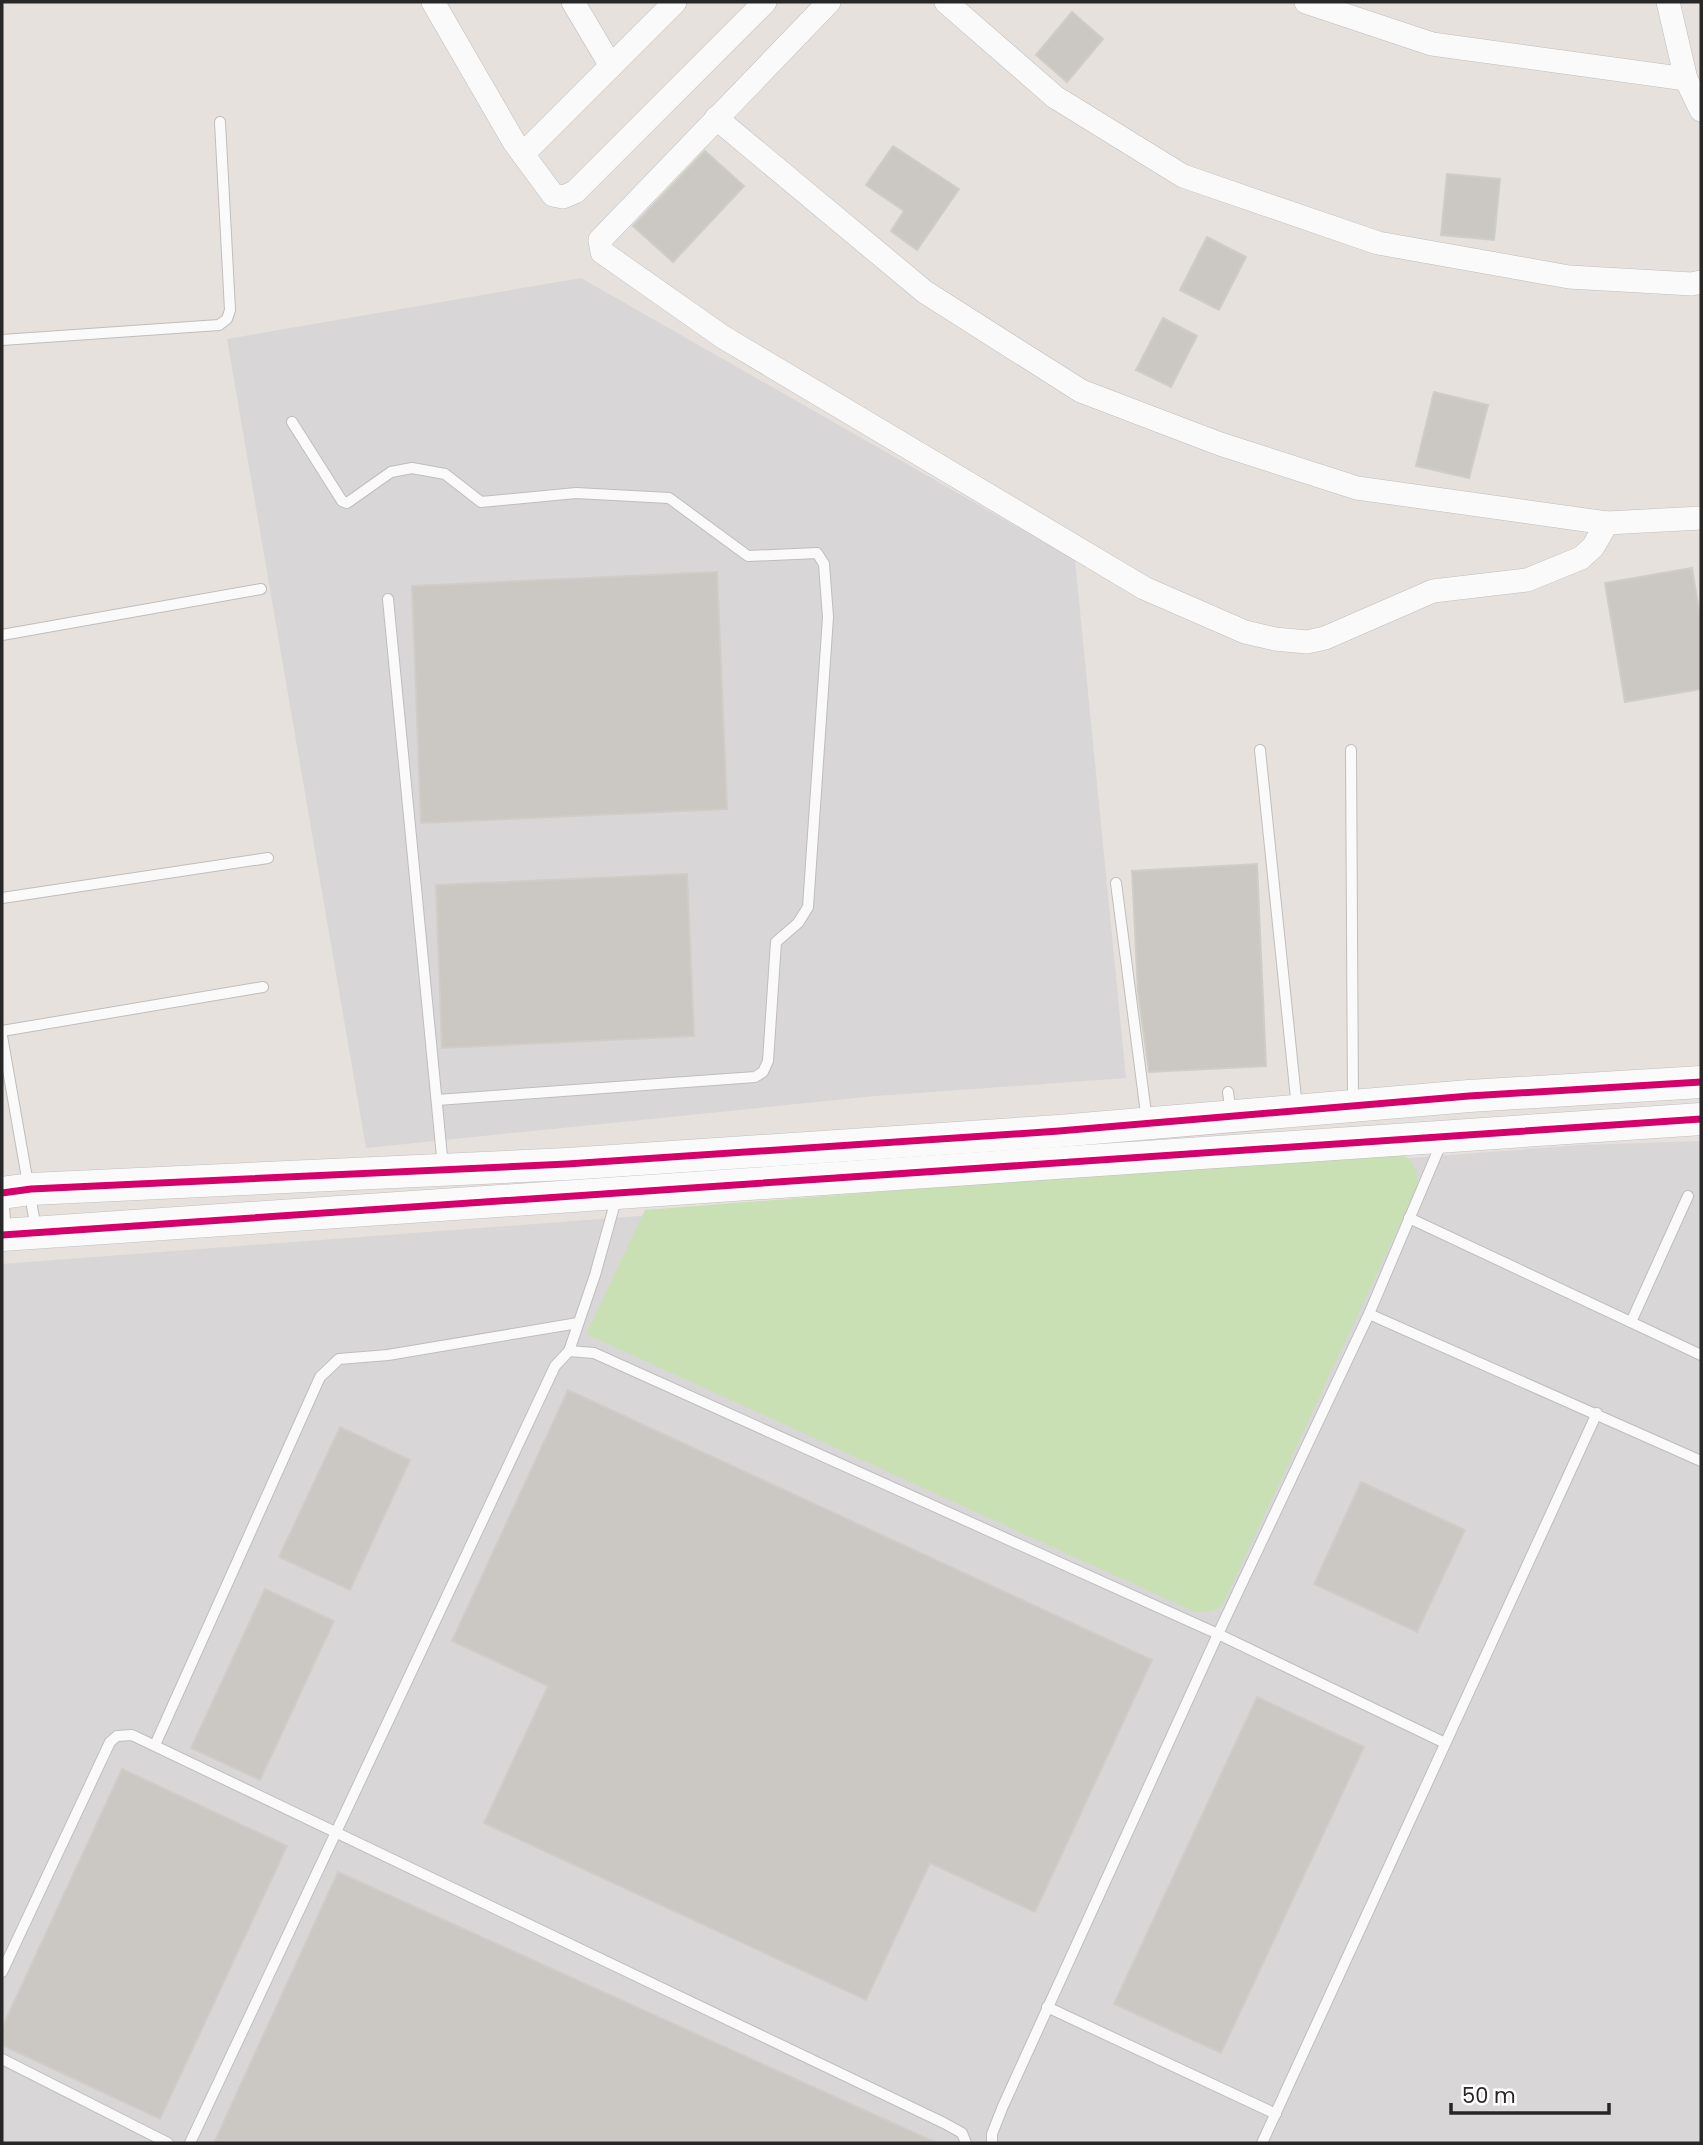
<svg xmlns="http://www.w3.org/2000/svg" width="1703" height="2145" font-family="Poppins,sans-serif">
<rect width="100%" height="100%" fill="#e6e1dc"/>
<!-- industrial -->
<g fill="#d9d6d8">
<polygon points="581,278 1075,560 1126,1078 876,1096 366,1148 227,339"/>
<polygon points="1701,1141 1701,2143 2,2143 2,1264 1582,1145"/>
</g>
<!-- green -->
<path fill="#c8e0b4" d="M1389 1152C1413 1156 1415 1162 1418 1185L1222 1606 1210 1612H1195L586 1334 645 1210Z"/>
<!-- building -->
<g fill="#cbc7c3" stroke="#d0cdc8" stroke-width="2">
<polygon points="1072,12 1103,39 1067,82 1036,55"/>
<polygon points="893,146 959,189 917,250 891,231 904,211 866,185"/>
<polygon points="705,151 744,186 673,262 633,226"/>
<polygon points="1447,174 1500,179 1494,240 1441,235"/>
<polygon points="1207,237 1246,257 1219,310 1180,290"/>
<polygon points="1163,318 1197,336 1171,387 1136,370"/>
<polygon points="1434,392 1488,405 1469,478 1416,466"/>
<polygon points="1692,568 1701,624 1701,689 1625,702 1605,583"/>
<polygon points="717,572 727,809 421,823 412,586"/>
<polygon points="1257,864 1266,1066 1149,1072 1138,992 1132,871"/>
<polygon points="687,874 694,1036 442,1048 436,885"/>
<polygon points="568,1390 1152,1660 1035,1912 930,1863 866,2000 484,1823 548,1686 452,1641"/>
<polygon points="340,1427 410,1460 350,1590 279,1557"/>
<polygon points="1361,1482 1465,1530 1417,1632 1314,1584"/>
<polygon points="265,1589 334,1621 260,1780 191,1748"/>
<polygon points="1257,1697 1364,1747 1221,2053 1114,2004"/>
<polygon points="122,1769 287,1846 160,2119 2,2045 2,2028"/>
<polygon points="338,1872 937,2143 214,2143"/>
</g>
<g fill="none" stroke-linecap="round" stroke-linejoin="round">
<!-- lane casing -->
<g stroke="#bfbdbe" stroke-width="12">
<g id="lane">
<polyline points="2,340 219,325 227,319 230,310 220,122"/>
<polyline points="292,422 342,501 347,503 391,472 412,468 445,474 481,502 576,493 669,498 748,556 817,553 824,564 828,617 808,907 798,923 776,942 768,1061 763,1072 755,1077 437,1100"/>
<polyline points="388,599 443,1167"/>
<polyline points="2,635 261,589"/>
<polyline points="1260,750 1297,1108"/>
<polyline points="1351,750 1353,1103"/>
<polyline points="1116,883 1147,1121"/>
<polyline points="2,898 268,858"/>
<polyline points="2,1031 263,987"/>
<polyline points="2,1036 36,1229"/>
<polyline points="1228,1092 1231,1113"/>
<polyline points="3,1195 6,1232"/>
<polyline points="1409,1218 1701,1355"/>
<polyline points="1369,1314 1701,1461"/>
<polyline points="1631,1322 1688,1196"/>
<polyline points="569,1351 595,1275 617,1196"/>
<polyline points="155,1745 320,1377 339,1359 388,1355 578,1323"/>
<polyline points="2,1972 110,1742 117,1736 132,1735 944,2123 962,2133 966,2143"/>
<polyline points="1047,2007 1276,2114"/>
<polyline points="2,2059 168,2143"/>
<polyline points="190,2143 555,1366 569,1351 594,1353 1218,1634 1445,1743"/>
<polyline points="992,2143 992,2134 1003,2106 1218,1634 1369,1314 1443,1139"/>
<polyline points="1262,2143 1597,1413"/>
</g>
</g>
<!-- street casing -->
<g stroke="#bfbdbe" stroke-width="24">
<g id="street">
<polyline points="433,2 514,142 553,195 563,197 575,192 765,2"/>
<polyline points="573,2 611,66"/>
<polyline points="829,2 600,240 602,252 723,337 1144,588 1245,632 1275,639 1307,642 1325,638 1433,591 1527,580 1581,558 1593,547 1607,523"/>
<polyline points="946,2 1055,97 1183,176 1378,243 1569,277 1692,284 1701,282"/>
<polyline points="1306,2 1432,44 1686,79"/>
<polyline points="1668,2 1686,79 1701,110"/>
<polyline points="716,118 925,292 1081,391 1220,444 1357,488 1607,523 1701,518"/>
<polyline points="523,154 675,2"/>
</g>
</g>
<!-- secondary casing -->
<g stroke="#bfbdbe" stroke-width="33">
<g id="secondary">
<polyline points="2,1193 31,1189 567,1164 1059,1131 1469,1096 1701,1082"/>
<polyline points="2,1235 1701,1119"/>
</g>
</g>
<!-- lane -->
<use href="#lane" stroke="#fbfafa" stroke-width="10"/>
<!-- street -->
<use href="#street" stroke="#fbfafa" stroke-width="23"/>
<!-- secondary -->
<use href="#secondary" stroke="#fbfafa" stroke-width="32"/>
<!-- cycleway casing -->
<g stroke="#fff" stroke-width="11">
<g id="cycleway">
<polyline points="2,1193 31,1189 567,1164 1059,1131 1469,1096 1701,1082"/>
<polyline points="2,1235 1701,1119"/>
</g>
</g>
<!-- cycleway -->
<use href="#cycleway" stroke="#d6006c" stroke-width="7"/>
</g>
<!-- border -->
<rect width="1703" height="2145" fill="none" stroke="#272727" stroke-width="7"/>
<!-- scale -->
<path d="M1451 2103v10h158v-10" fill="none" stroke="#272727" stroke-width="3.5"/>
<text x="1462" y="2103" font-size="21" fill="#272727" stroke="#ffffff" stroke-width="5" paint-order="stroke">50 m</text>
</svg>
